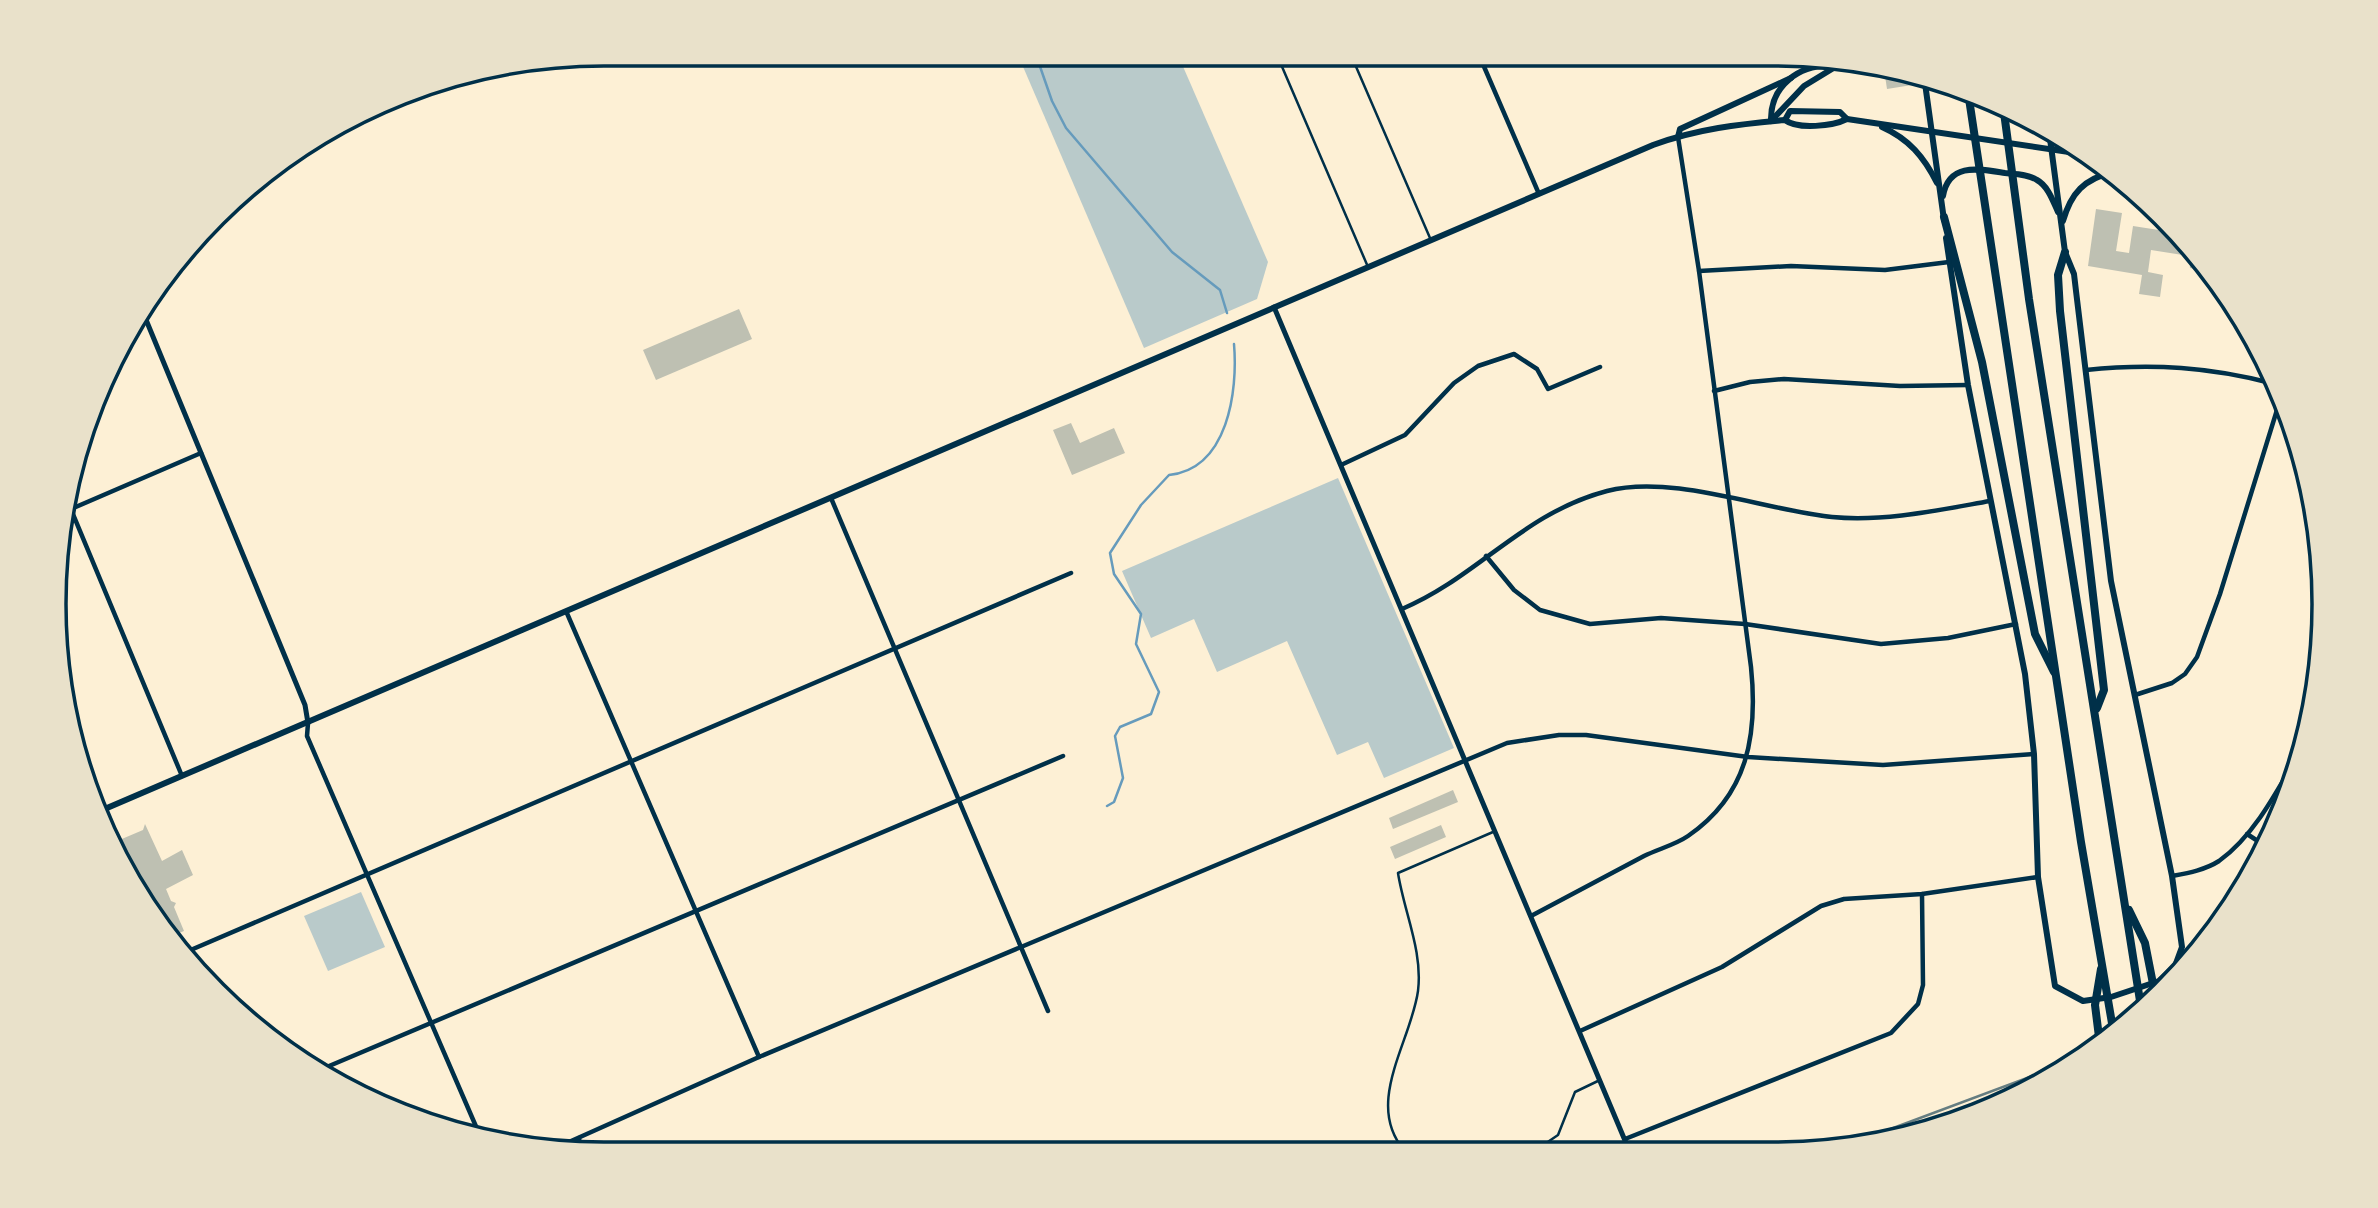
<svg xmlns="http://www.w3.org/2000/svg" width="2378" height="1208" font-family="Quicksand,sans-serif">
<rect width="100%" height="100%" fill="#fdf0d5"/>
<!-- green -->
<g fill="#b9caca">
<polygon points="1018,55 1178,55 1268,262 1257,299 1144,348"/>
<polygon points="1338,478 1454,748 1384,778 1368,742 1337,755 1287,641 1217,672 1194,619 1151,638 1122,571"/>
<polygon points="361,892 385,947 328,971 304,916"/>
</g>
<g fill="none" stroke-linecap="round" stroke-linejoin="round">
<!-- stream -->
<g stroke="#669bbc" stroke-width="2.5">
<polyline points="1036,55 1052,101 1066,128 1172,252 1220,290 1227,313"/>
<path d="M1107 806 1114 802 1123 778 1115 736 1120 727 1151 714 1159 692 1136 644 1141 614 1114 574 1110 553 1141 505 1169 475C1228 469 1238 391 1234 344"/>
</g>
</g>
<!-- building -->
<g fill="#bec0b2">
<polygon points="1887,68 1910,72 1912,85 1887,89 1884,69"/>
<polygon points="2096,209 2122,213 2116,251 2129,253 2133,226 2178,233 2208,271 2190,268 2189,256 2151,250 2148,272 2163,275 2160,297 2139,294 2142,275 2088,266"/>
<polygon points="739,309 752,339 656,380 643,350"/>
<polygon points="1071,423 1080,443 1114,428 1125,453 1072,475 1053,430"/>
<polygon points="1453,790 1458,802 1393,829 1389,818"/>
<polygon points="145,824 162,861 182,850 193,875 166,889 171,901 176,903 174,907 184,931 174,935 110,844 143,830"/>
<polygon points="1441,825 1446,837 1395,859 1390,847"/>
</g>
<g fill="none" stroke-linecap="round" stroke-linejoin="round">
<!-- service -->
<g stroke="#003049" stroke-width="2.5">
<polyline points="1277,55 1368,267"/>
<polyline points="1351,55 1430,238"/>
<path d="M1404 1150C1364 1103 1411 1042 1418 991 1423 951 1404 912 1398 873L1493 832"/>
<polyline points="1536,1150 1558,1135 1575,1092 1600,1080"/>
</g>
<!-- minor -->
<g stroke="#003049" stroke-width="4.5">
<polyline points="1479,55 1539,194"/>
<polyline points="1699,271 1791,266 1885,270 1949,262"/>
<path d="M2086 370C2152 363 2211 367 2275 384"/>
<polyline points="1714,391 1750,382 1784,379 1900,386 1968,385"/>
<polyline points="1341,465 1405,435 1454,383 1478,366 1514,354 1537,369 1548,389 1600,367"/>
<polyline points="65,495 182,776"/>
<polyline points="831,498 1048,1011"/>
<polyline points="64,512 201,453"/>
<polyline points="1486,556 1514,590 1540,610 1590,624 1661,618 1745,624 1881,644 1948,638 2016,624"/>
<path d="M1402 609C1478 577 1523 513 1607 491 1673 474 1764 510 1832 517 1884 522 1939 510 1990 501"/>
<polyline points="566,611 759,1057"/>
<polyline points="2135,695 2172,683 2185,674 2197,657 2220,594 2281,397"/>
<polyline points="308,723 307,736 481,1138"/>
<polyline points="2247,834 2267,847"/>
<path d="M2172 876C2188 873 2205 870 2219 861 2258 833 2282 781 2306 741"/>
<path d="M1531 916C1569 896 1606 876 1644 856 1658 849 1675 845 1688 836 1748 795 1758 735 1751 667L1699 271 1678 137"/>
<polyline points="186,952 1071,573"/>
<polyline points="1580,1031 1722,967 1821,906 1844,899 1922,894 2038,877"/>
<polyline points="322,1069 1063,756"/>
<polyline points="579,1138 581,1153"/>
<polyline points="1625,1139 1891,1033 1918,1004 1923,985 1922,894"/>
<polyline points="551,1150 759,1057 1507,743 1559,735 1586,735 1748,757 1883,765 2034,754"/>
</g>
<!-- tertiary -->
<g stroke="#003049" stroke-width="5">
<polyline points="1274,307 1629,1150"/>
<polyline points="142,310 305,705 308,723"/>
</g>
<!-- secondary -->
<g stroke="#003049" stroke-width="6">
<polyline points="1924,76 1944,220"/>
<polyline points="1785,120 1790,111 1840,112 1847,119 2089,155"/>
<polyline points="1771,121 1804,86 1845,61"/>
<path d="M1771 121C1770 86 1799 64 1833 66"/>
<path d="M1882 127C1909 139 1924 157 1937 183"/>
<polyline points="1678,137 1680,129 1791,78"/>
<path d="M1943 196C1949 162 1979 169 2005 173 2015 174 2028 174 2037 180 2048 186 2053 201 2058 212"/>
<path d="M2063 221C2071 193 2084 179 2113 172"/>
<polyline points="1946,238 1968,385 2025,674 2034,754 2038,877 2055,986 2083,1001 2111,997 2159,981 2175,966 2182,947 2172,876 2111,581 2076,291 2074,274 2065,252 2049,131"/>
<path d="M100 811 1653 145C1696 129 1740 124 1785 120 1798 130 1833 126 1847 119"/>
</g>
<!-- motorway -->
<g stroke="#003049" stroke-width="8">
<polyline points="1968,92 2081,842 2114,1035"/>
<polyline points="2003,105 2029,299 2141,1007"/>
<polyline points="1944,217 1982,362 2035,634 2054,672"/>
<polyline points="2065,252 2058,275 2060,311 2104,690 2097,708"/>
<polyline points="2129,910 2145,943 2155,994"/>
<polyline points="2100,1045 2095,1005 2101,969"/>
</g>
<!-- rail -->
<polyline stroke="#657d81" stroke-width="2.5" points="1837,1149 2070,1062"/>
</g>
<!-- crop -->
<path d="M0 0H2378V1208H0ZM604 66H1774A538 538 0 0 1 2312 604V604A538 538 0 0 1 1774 1142H604A538 538 0 0 1 66 604V604A538 538 0 0 1 604 66Z" fill="#e9e1ca" fill-rule="evenodd"/>
<path fill="none" stroke="#003049" stroke-width="3.5" d="M604 66H1774A538 538 0 0 1 2312 604V604A538 538 0 0 1 1774 1142H604A538 538 0 0 1 66 604V604A538 538 0 0 1 604 66Z"/>
</svg>
